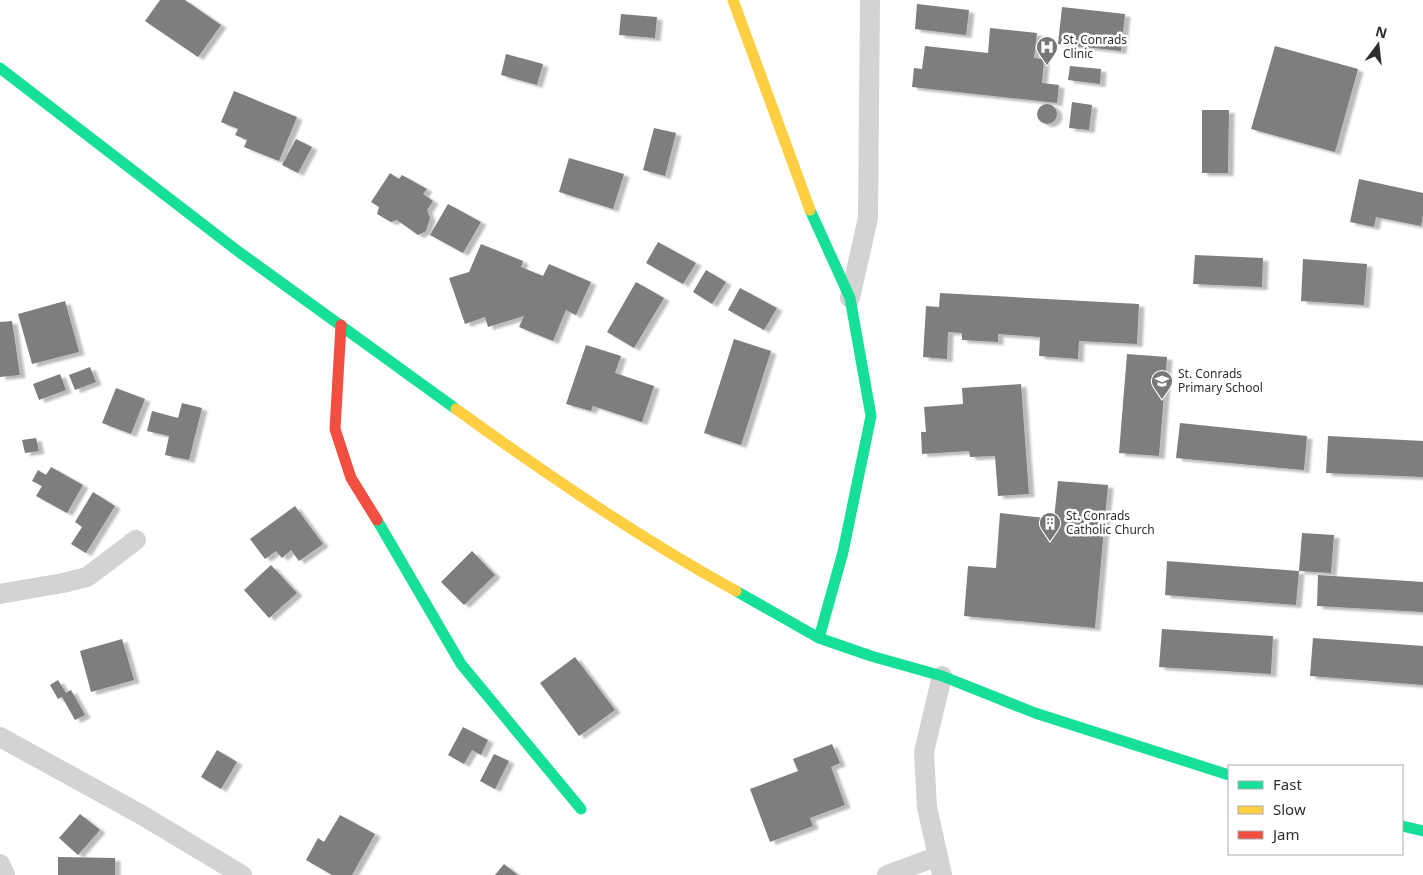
<svg xmlns="http://www.w3.org/2000/svg" width="1423" height="875" font-family="'Noto Sans',sans-serif">
<defs>
<filter id="shadow"><feDropShadow dx="5.5" dy="3" stdDeviation="1" flood-color="#0004"/></filter>
</defs>
<rect width="100%" height="100%" fill="#fff"/>
<!-- building -->
<g fill="#7e7e7e" filter="url(#shadow)">
<polygon points="160,0 185,0 221,25 198,57 145,21"/>
<polygon points="917,4 969,10 966,35 915,29"/>
<polygon points="1062,7 1125,14 1121,51 1058,44"/>
<polygon points="621,14 657,17 655,38 619,35"/>
<polygon points="990,28 1037,33 1034,58 1044,59 1042,83 1059,85 1057,103 912,87 914,68 922,69 925,46 988,53"/>
<polygon points="1275,46 1358,69 1335,152 1251,129"/>
<polygon points="506,54 543,64 537,85 501,75"/>
<polygon points="1070,66 1101,69 1100,84 1068,80"/>
<polygon points="234,91 297,117 279,161 244,147 247,140 235,135 238,129 221,122"/>
<polygon points="1072,102 1092,105 1089,130 1069,128"/>
<circle cx="1047" cy="114" r="10"/>
<polygon points="1202,110 1229,110 1228,173 1202,173"/>
<polygon points="654,128 676,133 665,176 643,170"/>
<polygon points="296,139 312,147 298,173 282,165"/>
<polygon points="569,158 624,174 613,209 559,192"/>
<polygon points="390,173 399,179 402,175 427,189 423,194 433,201 427,210 430,218 426,231 418,235 397,220 391,222 377,214 379,207 371,202"/>
<polygon points="1359,179 1423,193 1423,215 1421,226 1376,217 1374,227 1350,222"/>
<polygon points="448,204 481,222 463,253 430,235"/>
<polygon points="658,242 696,263 683,284 646,263"/>
<polygon points="481,244 523,261 521,267 543,276 549,264 591,282 576,315 566,310 553,341 519,327 524,316 488,327 485,317 465,324 449,278 469,272"/>
<polygon points="1195,255 1263,258 1262,287 1193,284"/>
<polygon points="1303,259 1367,264 1364,305 1301,301"/>
<polygon points="706,270 726,282 712,304 693,292"/>
<polygon points="636,282 664,298 634,348 607,332"/>
<polygon points="740,288 777,308 764,330 728,310"/>
<polygon points="940,293 1139,304 1137,344 1079,341 1078,359 1039,356 1040,337 998,334 998,342 962,340 962,333 948,332 947,359 923,357 926,306 939,307"/>
<polygon points="65,301 79,352 32,364 18,314"/>
<polygon points="12,321 20,375 0,377 0,322"/>
<polygon points="734,339 771,351 741,445 704,433"/>
<polygon points="586,345 621,356 615,373 654,386 642,422 593,406 591,411 566,404"/>
<polygon points="1127,354 1167,357 1159,456 1119,453"/>
<polygon points="90,367 96,382 75,390 69,375"/>
<polygon points="60,374 66,390 39,400 33,384"/>
<polygon points="1021,384 1029,494 998,496 995,456 970,457 969,451 922,454 921,432 926,432 924,407 963,404 962,388"/>
<polygon points="116,388 145,399 131,434 102,423"/>
<polygon points="182,403 202,408 189,460 165,455 169,436 147,431 152,411 178,418"/>
<polygon points="1180,423 1307,436 1304,470 1176,458"/>
<polygon points="1328,436 1423,441 1423,477 1326,473"/>
<polygon points="36,438 39,451 25,453 22,440"/>
<polygon points="51,467 83,485 67,513 36,496 42,486 32,481 38,470 46,475"/>
<polygon points="1058,481 1108,485 1095,628 964,616 968,566 996,568 1000,513 1054,519"/>
<polygon points="93,492 115,506 86,553 71,544 82,527 75,522"/>
<polygon points="295,506 323,544 299,561 291,550 282,558 276,551 265,559 250,539"/>
<polygon points="1302,533 1334,535 1331,573 1299,571"/>
<polygon points="472,551 495,575 464,605 441,582"/>
<polygon points="1167,561 1299,571 1296,605 1165,595"/>
<polygon points="271,565 297,593 269,618 244,590"/>
<polygon points="1318,575 1423,582 1423,612 1317,606"/>
<polygon points="1162,629 1273,636 1271,674 1159,667"/>
<polygon points="1313,638 1423,646 1423,685 1310,676"/>
<polygon points="122,639 134,680 91,692 80,651"/>
<polygon points="575,657 615,710 579,736 540,683"/>
<polygon points="58,680 66,693 71,690 85,715 75,720 62,697 58,699 50,685"/>
<polygon points="463,727 488,740 481,755 472,750 464,764 448,755"/>
<polygon points="832,744 840,763 831,767 845,805 810,818 813,826 770,842 750,789 798,771 793,759"/>
<polygon points="217,750 237,762 221,789 201,777"/>
<polygon points="494,754 509,761 495,789 480,781"/>
<polygon points="80,814 100,830 78,855 59,838"/>
<polygon points="340,815 375,834 352,875 332,875 306,860 318,838 324,842"/>
<polygon points="58,857 115,858 115,875 58,875"/>
<polygon points="504,864 518,875 495,875"/>
</g>
<g fill="none" stroke-linecap="round" stroke-linejoin="round">
<!-- street -->
<g stroke="#d3d3d3" stroke-width="20">
<polyline points="850,298 868,218 870,0"/>
<polyline points="0,594 63,583 87,577 136,540"/>
<polyline points="942,676 924,752 927,807 942,875"/>
<polyline points="0,737 140,814 242,875"/>
<polyline points="0,864 5,875"/>
<polyline points="887,875 938,856"/>
</g>
<!-- fast -->
<g stroke="#16e098" stroke-width="11">
<polyline points="0,68 239,252 456,409"/>
<polyline points="810,210 850,298 871,416 843,552 819,638"/>
<polyline points="377,520 461,664 581,809"/>
<polyline points="736,591 819,638 871,656 942,676 1035,713 1229,775"/>
<polyline points="1402,826 1423,831"/>
</g>
<!-- slow -->
<g stroke="#ffcf43" stroke-width="11">
<polyline points="733,0 810,210"/>
<path d="M456 409C546 474 638 537 736 591"/>
</g>
<!-- jam -->
<polyline stroke="#f24e42" stroke-width="11" points="341,325 335,429 351,478 377,520"/>
</g>
<!-- icons -->
<defs>
<g id="hospital-pin" transform="scale(1.125)"><path d="M0 17L-7.5 6A9.5 9.5 0 1 1 7.5 6Z" fill="#777" stroke="#fff"/><path d="M-5-5h3v3.5h4V-5h3V5h-3V1.5h-4V5h-3Z" fill="#fff"/></g>
<g id="school-pin" transform="scale(1.125)"><path d="M0 17L-7.5 6A9.5 9.5 0 1 1 7.5 6Z" fill="#777" stroke="#fff"/><path d="M0-5L7-2L0 1L-7-2ZM-4 1L0 2.5L4 1V4Q0 6-4 4Z" fill="#fff"/></g>
<g id="building-pin" transform="scale(1.125)"><path d="M0 17L-7.5 6A9.5 9.5 0 1 1 7.5 6Z" fill="#777" stroke="#fff"/><path d="M-4-6H4V6H1V3H-1V6H-4ZM-2.5-4.3h1.7v1.8h-1.7ZM.8-4.3h1.7v1.8H.8ZM-2.5-1h1.7V.8h-1.7ZM.8-1h1.7V.8H.8Z" fill="#fff"/></g>
</defs>
<g fill-rule="evenodd">
<use href="#hospital-pin" x="1047" y="47"/>
<use href="#school-pin" x="1162" y="381"/>
<use href="#building-pin" x="1050" y="523"/>
</g>
<g text-anchor="middle" stroke-width="5" stroke-linejoin="round" paint-order="stroke">
<!-- poi labels -->
<g font-size="12" fill="#2e2e2e" stroke="#fff" text-anchor="start">
<text x="1063" y="44">St. Conrads<tspan x="1063" dy="14">Clinic</tspan></text>
<text x="1178" y="378">St. Conrads<tspan x="1178" dy="14">Primary School</tspan></text>
<text x="1066" y="520">St. Conrads<tspan x="1066" dy="14">Catholic Church</tspan></text>
</g>
</g>
<!-- legend -->
<rect x="1228" y="765" width="175" height="90" fill="#ffffff" stroke="#ababab"/>
<rect x="1238" y="781" width="25" height="8" fill="#16e098" stroke="#ababab"/>
<text x="1273" y="790" font-size="15" fill="#2e2e2e">Fast</text>
<rect x="1238" y="806" width="25" height="8" fill="#ffcf43" stroke="#ababab"/>
<text x="1273" y="815" font-size="15" fill="#2e2e2e">Slow</text>
<rect x="1238" y="831" width="25" height="8" fill="#f24e42" stroke="#ababab"/>
<text x="1273" y="840" font-size="15" fill="#2e2e2e">Jam</text>
<!-- north arrow -->
<g transform="translate(1378 45) rotate(15)" stroke="#ffffff" stroke-width="4" paint-order="stroke">
<path d="M0-4L9 19L0 12L-9 19Z" fill="#2e2e2e"/>
<text y="-8" font-size="14" font-weight="bold" text-anchor="middle" fill="#2e2e2e">N</text>
</g>
</svg>
